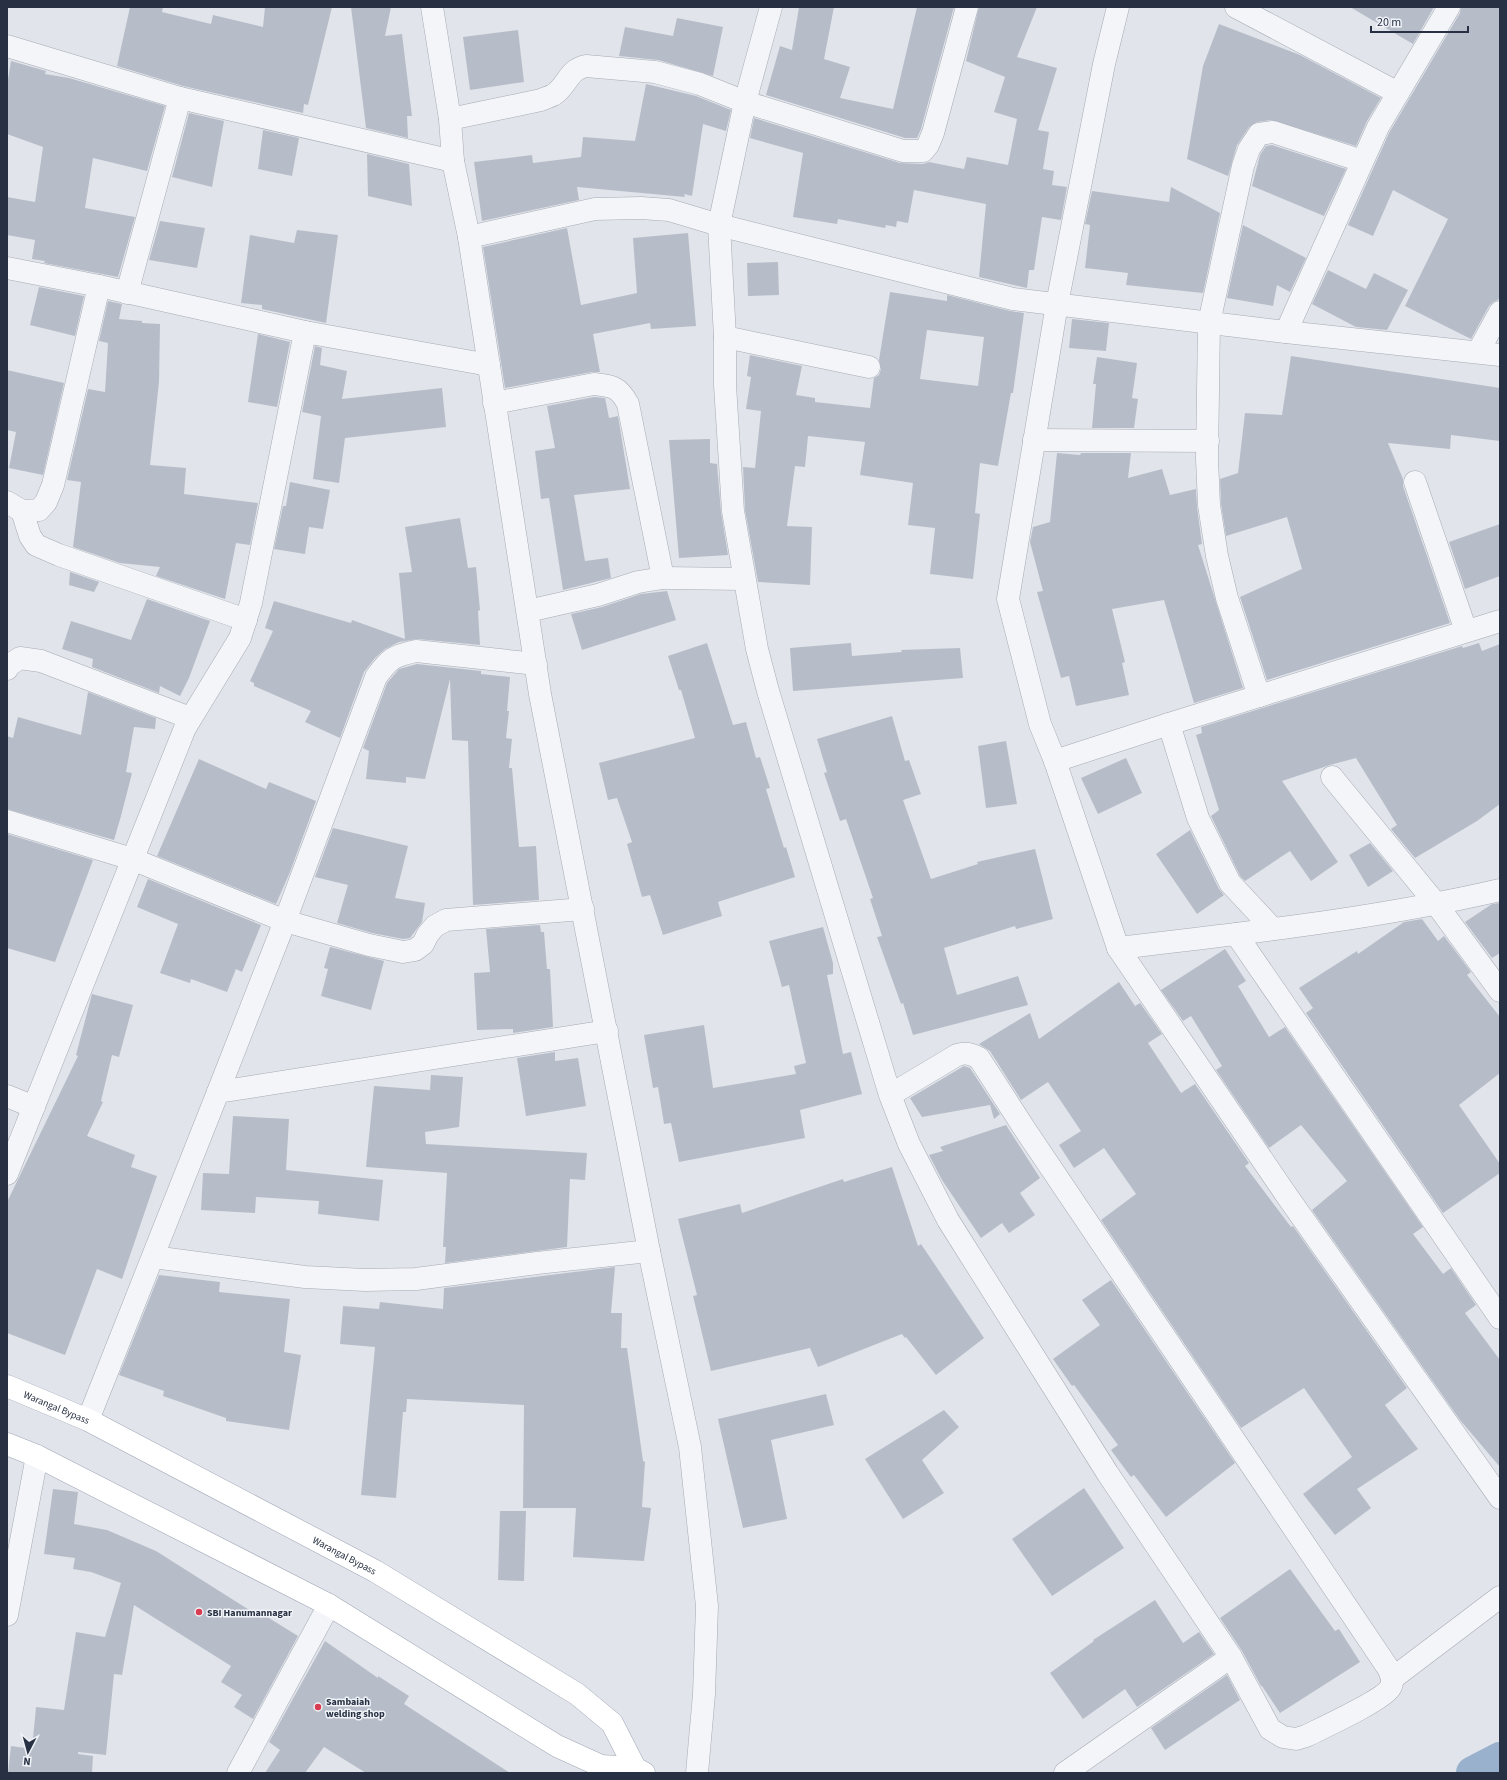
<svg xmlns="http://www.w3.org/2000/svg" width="1507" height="1780" font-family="'Source Sans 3',sans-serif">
<rect width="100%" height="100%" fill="#e1e4ea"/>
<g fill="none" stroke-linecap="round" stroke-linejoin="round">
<!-- canal -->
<polyline stroke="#99b1cd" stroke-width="34" points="1473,1773 1500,1759"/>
</g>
<!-- building -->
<g fill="#b7bdc8" fill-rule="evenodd">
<polygon points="130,7 163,7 162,12 211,24 213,15 263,27 265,7 332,7 308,105 304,104 303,113 183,86 117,66"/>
<polygon points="351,7 391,7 385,36 402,34 412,116 407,116 408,138 366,128"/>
<polygon points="799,7 834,7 824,59 850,67 840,98 893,109 917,7 954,7 921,129 917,138 905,138 766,95 780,46 792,50"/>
<polygon points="979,7 1037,7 1017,57 1057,68 1038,130 1049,132 1043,169 1054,171 1052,185 1067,187 1061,220 1042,217 1034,270 1029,270 1027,288 979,277 986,204 914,190 908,223 897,221 896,227 886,225 885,228 838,219 837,224 793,217 803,153 750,138 754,118 900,163 923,164 929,162 964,169 967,157 1008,165 1017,119 994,112 1005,77 966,61"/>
<polygon points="1350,7 1434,7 1413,44"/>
<polygon points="1461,7 1500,7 1500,296 1498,300 1493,302 1489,306 1471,339 1405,306 1448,219 1393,190 1373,236 1348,225 1389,133 1460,13"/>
<polygon points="677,18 723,27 713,76 658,60 619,56 625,27 673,36"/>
<polygon points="1219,24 1300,55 1381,98 1367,121 1356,146 1271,120 1257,122 1249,127 1237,145 1228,176 1187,159 1203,66"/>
<polygon points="518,30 524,82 470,90 463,37"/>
<polygon points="11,61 46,71 45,74 69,78 165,106 147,171 93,158 85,208 135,217 118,277 44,263 45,261 32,259 35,240 7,235 7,197 35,202 43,147 7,134 7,86"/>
<polygon points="646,84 696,96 731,110 726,131 703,124 692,196 684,194 685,197 577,187 579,200 482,221 474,162 532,155 533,163 581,157 583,137 635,141"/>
<polygon points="189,113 224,121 212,187 172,177"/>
<polygon points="263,130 299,138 292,176 258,169"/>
<polygon points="1272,145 1346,169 1324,216 1252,186 1260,155 1266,146"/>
<polygon points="367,154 409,164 412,206 368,196"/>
<polygon points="1171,187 1220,213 1203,293 1126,285 1128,273 1085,268 1090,225 1085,224 1092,191 1169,202"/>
<polygon points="160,221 205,228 197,268 149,260"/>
<polygon points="1243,225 1306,258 1290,292 1277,285 1273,306 1227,298"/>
<polygon points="567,228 581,305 637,293 633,238 688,233 696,326 651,329 650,323 593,334 600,372 592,372 505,388 483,247"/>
<polygon points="297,230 338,235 326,323 262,309 262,305 241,303 250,235 294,243"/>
<polygon points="778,262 779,295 748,296 747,263"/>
<polygon points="1328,270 1366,289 1374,273 1408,290 1387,330 1356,327 1312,304"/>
<polygon points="39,287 84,296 75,336 30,325"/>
<path d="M890 292 947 301V295L1010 311 1024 313 1013 393H1011L998 466 980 463 975 513 980 514 973 579 930 574 935 528 908 525 913 483 860 475 865 442 808 436 805 467 795 466 787 526 812 527 810 585 758 582 745 510 743 467 755 468 761 411 746 409 751 377 747 376 750 355 802 366 796 395 815 398V402L870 408 874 378 879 375 881 369 879 360ZM927 330 984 337 978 386 920 379Z"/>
<polygon points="108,301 122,304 119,319 142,321 142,323 160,324 159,382 150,465 186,468 184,494 258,503 250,545 236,543 225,599 156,576 160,567 120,563 73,547 81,482 67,480 88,389 105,392 108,343 99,341"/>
<polygon points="1072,319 1109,323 1106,351 1069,348"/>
<polygon points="258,334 290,342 277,407 248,402"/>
<polygon points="315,346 322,348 320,365 347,371 342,399 442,388 446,427 345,438 339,483 313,479 321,416 302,412"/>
<polygon points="1291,356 1500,388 1500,441 1451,435 1450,449 1388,443 1403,479 1403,486 1450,623 1267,680 1240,597 1302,569 1287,517 1226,536 1221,504 1220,479 1238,473 1245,413 1282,415"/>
<polygon points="1097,357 1137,363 1132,398 1138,399 1134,428 1092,428 1096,384 1093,384"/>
<polygon points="7,370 64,383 43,475 9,468 16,432 7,430"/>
<polygon points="594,397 605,398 609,418 618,416 630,489 574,495 585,561 608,558 611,578 563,590 549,498 541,499 535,451 555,448 547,406"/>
<polygon points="710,439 710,463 717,464 721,512 728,555 679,558 669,440"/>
<polygon points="1057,453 1080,455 1081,453 1131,453 1128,478 1162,469 1170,495 1196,489 1197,507 1202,544 1198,545 1243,688 1194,703 1164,600 1112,609 1125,662 1122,663 1129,695 1076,706 1069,676 1061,678 1037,592 1043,591 1030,542 1033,527 1050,522"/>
<polygon points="290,482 330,490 323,529 309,527 305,554 274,549 283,506 286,506"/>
<polygon points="460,518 468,568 476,567 480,610 478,611 480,645 417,639 399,642 385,649 375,658 364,672 340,738 305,722 311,711 254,686 254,683 250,681 273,631 265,628 274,601 351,623 352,620 405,639 399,573 412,572 405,527"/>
<polygon points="1500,524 1500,576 1465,589 1449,542"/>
<polygon points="70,572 99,582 94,592 69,585"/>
<polygon points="667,591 676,620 582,650 571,614 602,607 641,594"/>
<polygon points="147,599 210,621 189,678 180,696 160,686 159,693 92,667 93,659 62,649 71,621 131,640"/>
<polygon points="707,643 733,725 746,722 756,758 760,757 770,788 766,789 784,848 786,847 795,877 718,902 722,916 663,935 650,895 642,897 627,844 632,842 617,798 608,800 599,763 695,738 681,690 679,690 668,656"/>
<polygon points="851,643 852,656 902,652 901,650 960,648 963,678 793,691 790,648"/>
<polygon points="1479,643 1482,651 1500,644 1500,804 1477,821 1415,858 1391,829 1397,825 1356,758 1330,765 1282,781 1338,862 1311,881 1290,851 1245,881 1240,876 1211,816 1219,810 1196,735 1202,733 1201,727 1462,646 1463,648"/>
<polygon points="417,664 481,671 481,674 510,677 507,711 509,711 506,738 512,739 509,768 512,768 519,847 536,846 539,900 473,905 468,741 452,740 450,679 425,779 406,777 406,783 366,779 369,751 363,748 387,683 399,669"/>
<polygon points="88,692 156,718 155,729 134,727 126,772 132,773 121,816 114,840 7,809 7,736 13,738 18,717 81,735"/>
<polygon points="892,716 905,761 909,760 921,794 903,800 931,879 978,864 977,862 1035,849 1053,919 1016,929 1015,926 944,948 957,995 1018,976 1028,1005 913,1035 903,1003 901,1004 877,937 882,936 870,899 873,898 846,819 840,821 824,773 827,772 817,739"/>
<polygon points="1006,741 1017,804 986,808 978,746"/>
<polygon points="1126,758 1142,793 1098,814 1081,778"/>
<polygon points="199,759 266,789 269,782 316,801 290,872 276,904 157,856"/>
<polygon points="333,828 408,846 395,898 425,903 422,922 410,938 403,939 372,933 337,923 348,885 315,877"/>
<polygon points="1190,830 1219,889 1224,895 1197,914 1156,854"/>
<polygon points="7,834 93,860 55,962 7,948"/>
<polygon points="1370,843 1393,871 1368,887 1349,855"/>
<polygon points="148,879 261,925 242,972 236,969 227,992 191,979 190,983 160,973 178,924 137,907"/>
<polygon points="1500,903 1500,953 1492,958 1465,922 1492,904"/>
<polygon points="1422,919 1438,941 1444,936 1471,972 1467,975 1500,1017 1500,1073 1459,1105 1500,1164 1500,1173 1443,1213 1306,1013 1313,1008 1299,988 1357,951 1358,954 1404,922"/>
<polygon points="540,925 541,932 544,932 547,969 550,969 553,1027 513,1033 513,1029 477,1030 474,973 490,972 486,929"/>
<polygon points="823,927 833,963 833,974 827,975 843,1054 851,1052 862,1094 800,1110 805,1138 679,1162 671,1123 664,1124 658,1087 653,1088 644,1035 704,1025 713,1088 796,1074 794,1066 806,1063 789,985 782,987 769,941"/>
<polygon points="330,947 384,961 371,1010 321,996 328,969 324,968"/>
<polygon points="1225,949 1246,981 1238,986 1269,1037 1285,1027 1423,1227 1413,1234 1443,1274 1451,1268 1476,1305 1465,1313 1500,1360 1500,1467 1460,1420 1312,1210 1347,1181 1301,1125 1269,1148 1216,1070 1222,1066 1191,1016 1183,1021 1161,990"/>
<polygon points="1119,982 1135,1006 1140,1003 1162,1034 1148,1043 1181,1093 1195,1084 1249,1163 1245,1166 1291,1227 1293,1226 1407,1388 1385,1405 1418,1449 1357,1489 1371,1508 1335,1535 1303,1494 1352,1457 1304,1388 1241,1428 1101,1220 1136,1194 1104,1148 1074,1168 1059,1145 1081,1131 1048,1082 1021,1100 990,1051 979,1044 1030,1013 1039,1039"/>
<polygon points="92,994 133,1005 119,1057 112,1055 101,1101 103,1102 87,1136 135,1155 131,1167 157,1176 122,1279 97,1269 65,1355 7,1333 7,1202 78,1056 76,1055"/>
<polygon points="555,1052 555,1061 578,1058 586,1106 526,1116 517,1058"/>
<polygon points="964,1066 970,1068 1000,1114 994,1119 990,1105 922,1117 910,1098"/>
<polygon points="431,1075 463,1077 459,1127 425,1132 426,1144 587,1153 585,1180 570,1179 567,1247 445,1263 446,1247 443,1247 447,1173 366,1167 374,1086 430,1090"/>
<polygon points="233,1116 289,1119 286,1170 383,1180 379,1221 318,1214 319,1201 256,1197 255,1213 201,1210 203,1173 229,1174"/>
<polygon points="1006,1125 1040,1178 1020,1193 1035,1215 1009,1233 1002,1223 981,1238 942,1180 929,1155 943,1151 940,1147"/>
<polygon points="892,1167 918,1246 921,1244 984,1338 936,1375 906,1337 905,1338 902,1334 818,1367 810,1348 711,1371 693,1296 697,1295 678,1219 740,1204 742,1213 843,1179 844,1182"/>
<polygon points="615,1267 611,1313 622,1313 621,1348 627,1348 643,1461 645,1462 642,1507 651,1508 644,1561 573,1557 576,1508 523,1508 524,1405 407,1399 406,1412 403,1412 396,1498 361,1495 375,1347 340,1344 343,1306 379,1309 380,1302 443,1309 444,1288"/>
<polygon points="159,1275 220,1282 219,1292 290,1299 284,1352 301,1355 289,1430 226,1421 226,1418 163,1396 164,1391 119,1375"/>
<polygon points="1111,1280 1235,1463 1166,1517 1134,1475 1131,1477 1111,1450 1118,1445 1074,1385 1072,1386 1053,1359 1100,1325 1082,1300"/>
<polygon points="826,1394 834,1425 771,1440 787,1519 743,1528 718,1419"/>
<polygon points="944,1410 959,1427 922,1460 944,1493 903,1519 865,1459"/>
<polygon points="1084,1488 1124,1548 1052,1596 1012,1539"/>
<polygon points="53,1489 78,1492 74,1524 107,1530 156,1551 262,1618 264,1615 298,1636 253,1719 234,1707 242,1695 221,1682 231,1666 134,1605 122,1675 114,1674 106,1755 78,1752 78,1754 93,1756 92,1773 8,1773 11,1746 32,1749 36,1707 64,1710 76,1632 105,1637 121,1583 91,1572 73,1569 75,1558 44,1554"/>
<polygon points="500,1511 526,1511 524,1581 498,1580"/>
<polygon points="1290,1569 1335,1631 1339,1629 1360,1662 1280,1713 1262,1686 1261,1686 1242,1651 1220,1618"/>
<polygon points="1155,1600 1183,1643 1199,1632 1214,1654 1137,1707 1125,1689 1083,1719 1050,1673 1094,1641 1093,1640"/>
<polygon points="325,1641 378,1678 378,1676 409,1696 404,1704 510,1773 366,1773 324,1747 305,1773 265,1773 280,1750 269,1742"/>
<polygon points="1227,1675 1240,1700 1165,1750 1151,1728"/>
</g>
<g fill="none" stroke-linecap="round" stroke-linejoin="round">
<!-- minor casing -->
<g stroke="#a6abb5" stroke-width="23">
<g id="minor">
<polyline points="432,7 450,119 453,161 469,237 540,694 649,1251 690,1447 707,1606 704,1694 697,1773"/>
<path d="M771 7 745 102 719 225 725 337V385L733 511 757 649 768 691 890 1095 909 1144 948 1220 1108 1474 1231 1657 1270 1729 1283 1737 1296 1739 1306 1736C1322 1728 1383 1700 1390 1688 1394 1682 1391 1674 1388 1668L1026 1131 979 1058C972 1054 966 1052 957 1055L890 1095"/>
<polyline points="1118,7 1104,64 1057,304 1008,599 1040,724 1055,761 1118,948 1287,1196 1500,1498"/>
<polyline points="1236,7 1398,93"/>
<polyline points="7,46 180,98 453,161"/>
<path d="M450 119 541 100C545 98 549 97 553 95 568 86 567 70 586 66L655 72 700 84 745 102 903 151H923L928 145 933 133 967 7"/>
<polyline points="469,237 595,209 641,208 669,210 719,225 1013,299 1286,332 1500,355"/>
<polyline points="7,268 99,286 305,332 489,365"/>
<polyline points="127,293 180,98"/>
<polyline points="1286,332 1378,127 1449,7"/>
<polyline points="725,337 869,367"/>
<polyline points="1478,352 1500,312"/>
<path d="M494 403 594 384C613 386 619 387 628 404L663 578"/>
<polyline points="1034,440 1208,441"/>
<polyline points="1415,482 1466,631"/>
<polyline points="7,502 22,511 39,510 46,502 53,485 99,286"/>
<polyline points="22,511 30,536 36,545 59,555 246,620"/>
<polyline points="528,611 598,595 638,582 663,578 744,579"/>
<polyline points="7,669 8,666 20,658 41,661 190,718"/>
<polyline points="1259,696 1227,598 1217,556 1209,505 1207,459 1209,323 1243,166 1249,149 1259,134 1273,132 1362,161"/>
<polyline points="1169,724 1198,818 1230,883 1273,929"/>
<polyline points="1055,761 1169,724 1500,621"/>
<polyline points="1332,777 1437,905 1500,991"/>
<polyline points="7,821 132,859 285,921 369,945 403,952 415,950 423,944 428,934 435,926 446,920 583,909"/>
<polyline points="1236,934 1500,1318"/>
<path d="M1118 948C1246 933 1375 919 1500 890"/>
<path d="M218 1092 285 921 376 677C390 658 393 656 416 651L536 664"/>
<polyline points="7,1096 34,1107"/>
<polyline points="7,1174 185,728 240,638 251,603 305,332"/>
<polyline points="153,1257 305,1277 365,1280 416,1279 537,1263 649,1251"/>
<polyline points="88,1420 218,1092 607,1031"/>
<polyline points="7,1615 37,1456"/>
<polyline points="1393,1678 1500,1597"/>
<polyline points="238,1773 329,1605"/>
<polyline points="1065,1773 1231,1657"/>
</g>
</g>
<!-- major casing -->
<g stroke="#9fa8b7" stroke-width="23">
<g id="major">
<path id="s1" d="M7 1386 88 1420 375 1571 577 1694 612 1723 635 1768 644 1773"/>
<polyline points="7,1444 37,1456 329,1605 557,1746 601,1766 635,1768"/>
</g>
</g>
<!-- minor -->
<use href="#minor" stroke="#f4f5f8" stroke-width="22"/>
<!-- major -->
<use href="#major" stroke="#fff" stroke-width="22"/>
</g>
<!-- markers -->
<g fill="#d83d52" stroke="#f0f3f8" stroke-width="1.5">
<circle cx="199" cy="1612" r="4"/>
<circle cx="318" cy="1707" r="4"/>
</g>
<g text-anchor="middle" stroke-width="3" stroke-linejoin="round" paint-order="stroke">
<!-- street labels -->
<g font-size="10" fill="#283143" stroke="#f0f3f8">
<text dy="4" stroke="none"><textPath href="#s1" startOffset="54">Warangal Bypass</textPath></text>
<text dy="4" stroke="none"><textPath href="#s1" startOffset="378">Warangal Bypass</textPath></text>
</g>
<!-- poi labels -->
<g font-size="10" font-weight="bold" fill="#283143" stroke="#f0f3f8" text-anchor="start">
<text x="207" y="1616">SBI Hanumannagar</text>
<text x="326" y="1705">Sambaiah<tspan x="326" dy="12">welding shop</tspan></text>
</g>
</g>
<!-- border -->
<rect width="1507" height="1780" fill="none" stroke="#283143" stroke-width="16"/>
<!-- north arrow -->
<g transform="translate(28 1752) rotate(186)" stroke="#f0f3f8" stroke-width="3" paint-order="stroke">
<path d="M0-3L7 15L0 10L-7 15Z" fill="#283143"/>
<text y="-6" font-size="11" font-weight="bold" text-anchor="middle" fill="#283143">N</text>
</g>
<!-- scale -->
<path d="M1371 26v6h97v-6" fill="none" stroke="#283143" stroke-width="2"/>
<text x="1377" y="26" font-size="12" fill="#283143" stroke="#f0f3f8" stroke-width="3" paint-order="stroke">20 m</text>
</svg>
